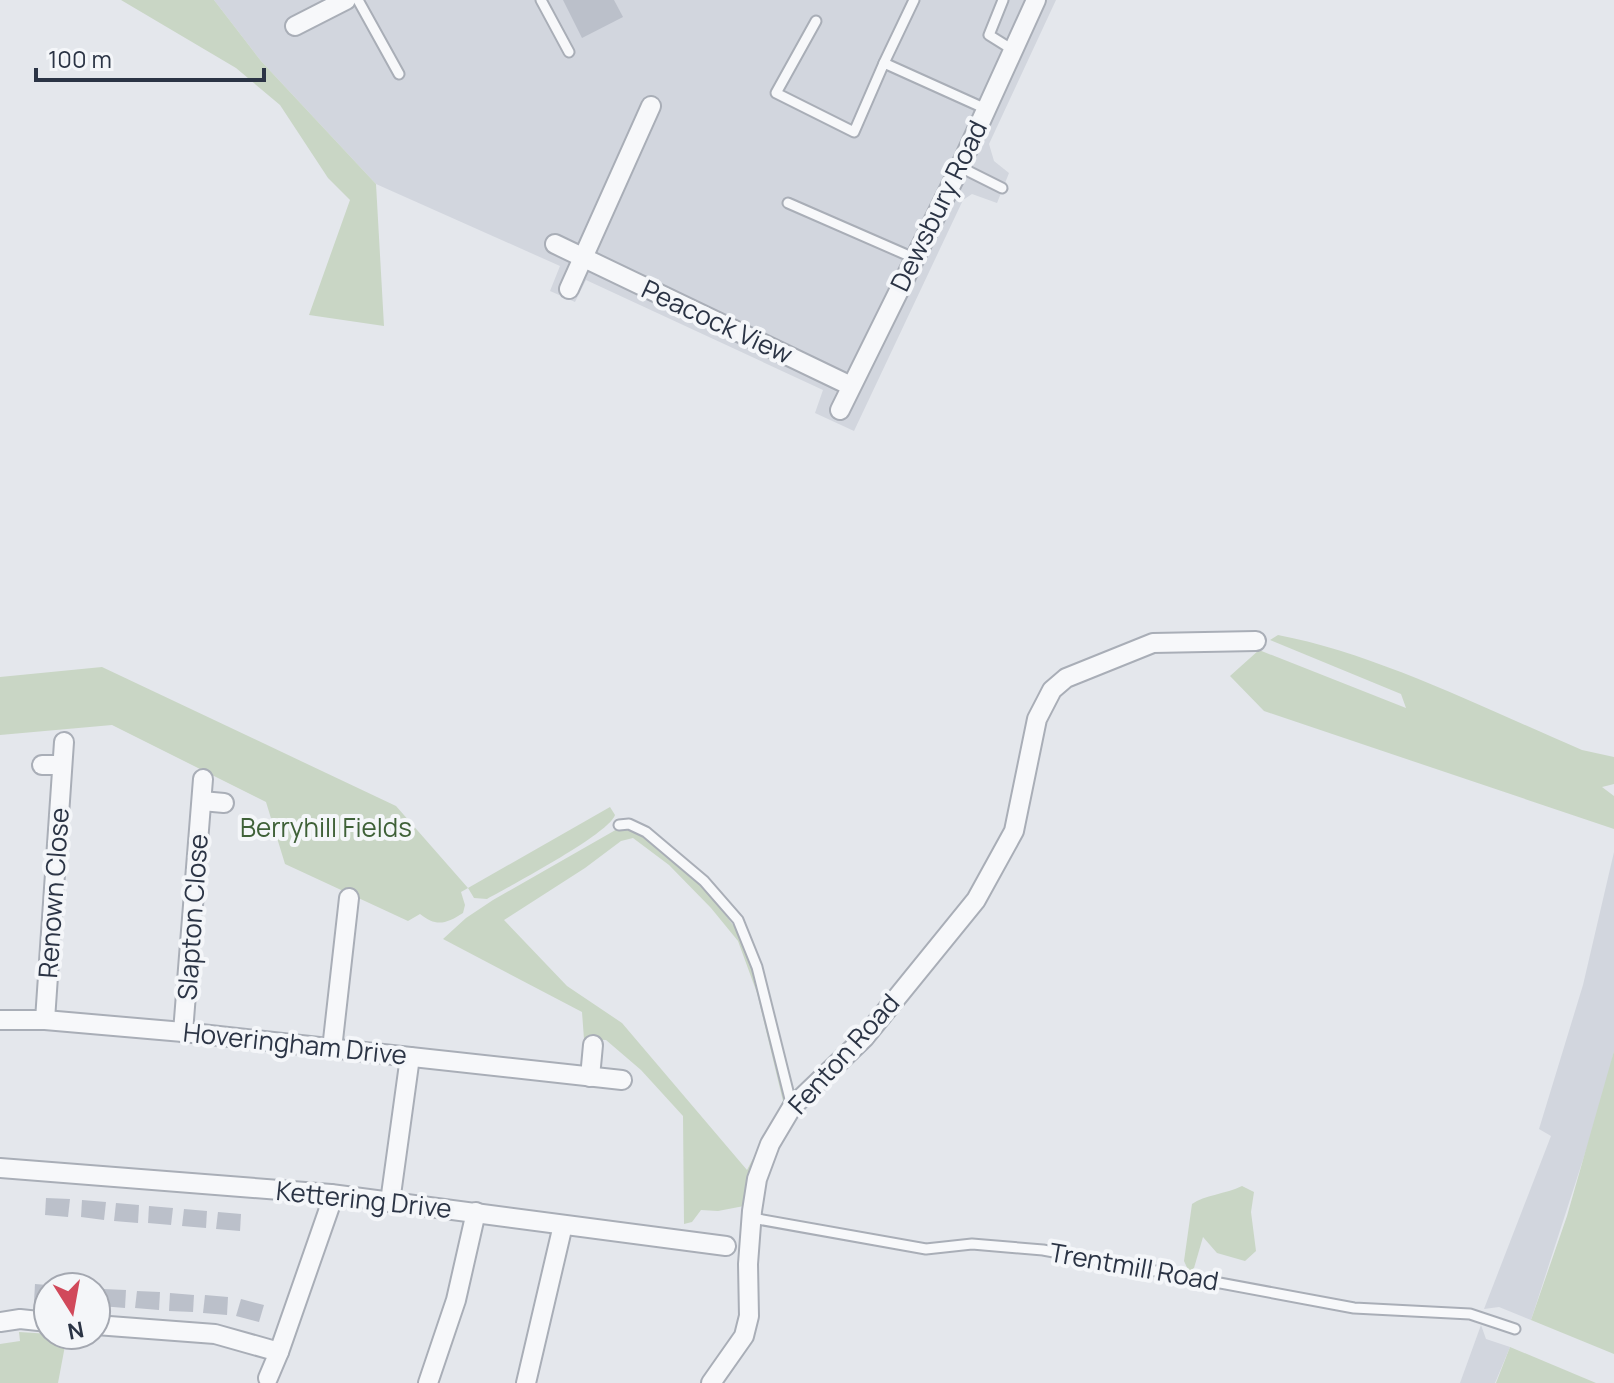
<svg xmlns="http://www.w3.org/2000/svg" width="1614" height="1383" font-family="Manrope,sans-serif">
<rect width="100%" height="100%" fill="#e4e7ec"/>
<!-- built -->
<g fill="#d2d6de">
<polygon points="214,0 1056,0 989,144 994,161 1009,173 997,203 972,194 963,200 854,431 815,413 823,390 586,280 575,302 550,291 560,266 376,184 261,61"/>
<polygon points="1614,852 1614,1051 1602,1101 1531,1320 1499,1307 1484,1309 1551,1136 1539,1129 1583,985"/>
<polygon points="1481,1325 1486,1339 1510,1347 1495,1383 1460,1383"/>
</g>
<!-- green -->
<g fill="#c9d6c5" fill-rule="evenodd">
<polygon points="121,0 214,0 261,61 376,184 384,326 309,315 350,200 328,178 280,105 236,68"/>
<path d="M1278 635C1378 654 1488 710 1582 750L1614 757V784L1602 787 1614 796V829L1264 711 1230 676 1259 650 1406 708 1401 694 1270 640Z"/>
<path d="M102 667 396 806 468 888 610 807 615 815C609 834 510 886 487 899L474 898 468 888 461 892 465 905 463 913C446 924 436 927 420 914L408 921 285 864 266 802 112 725 0 735V677Z"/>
<path d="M619 828 633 830 654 841 702 884 743 938 757 977 788 1098 744 1206 718 1211 701 1210 692 1222 684 1224 683 1116 641 1070 606 1040 584 1039 582 1012 443 939 466 918 493 900ZM633 838 669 865 711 908 738 941 757 993 783 1101 747 1170 622 1023 567 986 504 920 585 868 621 841Z"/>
<polygon points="1614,1051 1614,1354 1531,1320 1567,1216"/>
<path d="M1242 1186 1254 1192 1251 1212 1256 1251 1245 1261 1217 1253 1203 1237 1194 1268 1189 1272 1184 1261 1192 1204C1204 1195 1226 1194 1242 1186Z"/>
<polygon points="19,1332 67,1335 58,1383 0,1383 0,1344 20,1341"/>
<polygon points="1510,1347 1596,1383 1496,1383"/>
</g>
<!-- building -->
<g fill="#bbc0ca">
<polygon points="563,0 614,0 623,17 582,38"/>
<polygon points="46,1198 70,1199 68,1217 45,1215"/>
<polygon points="82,1200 106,1202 104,1220 81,1217"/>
<polygon points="116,1203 139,1205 138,1223 114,1221"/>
<polygon points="149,1206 173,1208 171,1225 148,1223"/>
<polygon points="184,1209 207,1211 206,1228 182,1226"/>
<polygon points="218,1212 241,1214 240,1231 216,1229"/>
<polygon points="35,1284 48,1285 48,1303 34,1302"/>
<polygon points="103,1289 126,1290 125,1308 101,1306"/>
<polygon points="137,1291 160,1292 159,1310 135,1308"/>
<polygon points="170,1293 194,1295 193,1312 169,1311"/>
<polygon points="205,1295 228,1297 227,1315 203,1313"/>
<polygon points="241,1299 264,1305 259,1322 236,1316"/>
</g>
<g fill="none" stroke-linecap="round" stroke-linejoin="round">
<!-- service casing -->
<g stroke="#a9aeb7" stroke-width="13">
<g id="service">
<polyline points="358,0 399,74"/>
<polyline points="541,0 569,52"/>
<polyline points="1003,0 989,35 1013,50"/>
<polyline points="816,21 776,93 854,132 884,63 986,109"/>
<polyline points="884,63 914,0"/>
<polyline points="960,167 1002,188"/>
<polyline points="788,203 914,258"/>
<polyline points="619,825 629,824 646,832 704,881 738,920 757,967 792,1107"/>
<polyline points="752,1218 926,1249 972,1244 1043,1250 1354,1308 1470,1314 1515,1329"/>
</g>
</g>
<!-- minor casing -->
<g stroke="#a9aeb7" stroke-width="22">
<g id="minor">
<polyline points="295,26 346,0"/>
<polyline points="555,244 851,386"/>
<polyline points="569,289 651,106"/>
<polyline points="840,410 960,167 1036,0"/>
<polyline points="42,765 62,765"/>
<polyline points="202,801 224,803"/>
<polyline points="0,1020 45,1020 183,1032 622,1080"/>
<polyline points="45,1020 64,742"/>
<polyline points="183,1032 203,779"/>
<polyline points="332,1049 349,898"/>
<polyline points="590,1077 593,1045"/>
<polyline points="0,1168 331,1194 726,1246"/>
<polyline points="390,1202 410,1057"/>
<polyline points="0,1322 20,1319 48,1322"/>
<polyline points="96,1325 215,1334 279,1352 330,1206 331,1194"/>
<polyline points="268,1378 279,1352"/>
<polyline points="428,1383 456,1300 476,1212"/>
<polyline points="526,1383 563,1225"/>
<polyline points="711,1383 744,1336 749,1316 748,1264 752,1211 757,1179 770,1144 792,1107 864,1038 976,900 1014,831 1037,719 1052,690 1066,678 1153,643 1256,641"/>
</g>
</g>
<!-- service -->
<use href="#service" stroke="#f7f8fa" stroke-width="9"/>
<!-- minor -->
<use href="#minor" stroke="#f7f8fa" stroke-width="18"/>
</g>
<g text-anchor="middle" stroke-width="8" stroke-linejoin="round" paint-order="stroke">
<!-- street labels -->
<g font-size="26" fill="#2b3445" stroke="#f4f6f9">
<text transform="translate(939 206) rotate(-64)" y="9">Dewsbury Road</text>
<text transform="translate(717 322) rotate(25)" y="9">Peacock View</text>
<text transform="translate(54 893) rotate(-86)" y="9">Renown Close</text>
<text transform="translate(193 917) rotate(-86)" y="9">Slapton Close</text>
<text transform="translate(295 1044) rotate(6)" y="9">Hoveringham Drive</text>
<text transform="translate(844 1054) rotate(-48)" y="9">Fenton Road</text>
<text transform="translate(364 1200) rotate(6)" y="9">Kettering Drive</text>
<text transform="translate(1134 1267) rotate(10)" y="9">Trentmill Road</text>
</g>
<!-- park labels -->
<g font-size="26" fill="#3f6138" stroke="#f4f6f9">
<text x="326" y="837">Berryhill Fields</text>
</g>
</g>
<!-- north arrow -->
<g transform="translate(72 1311) rotate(169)"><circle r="38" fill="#f4f6f9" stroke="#a4a8b1" stroke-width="2"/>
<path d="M0-6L14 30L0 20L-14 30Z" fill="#d1495b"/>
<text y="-12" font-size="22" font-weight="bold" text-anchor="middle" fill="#2b3445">N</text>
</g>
<!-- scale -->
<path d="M36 68v12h228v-12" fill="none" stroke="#2b3445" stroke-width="4"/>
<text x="48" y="68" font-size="24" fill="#2b3445" stroke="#f4f6f9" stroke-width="6" paint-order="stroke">100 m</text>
</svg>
